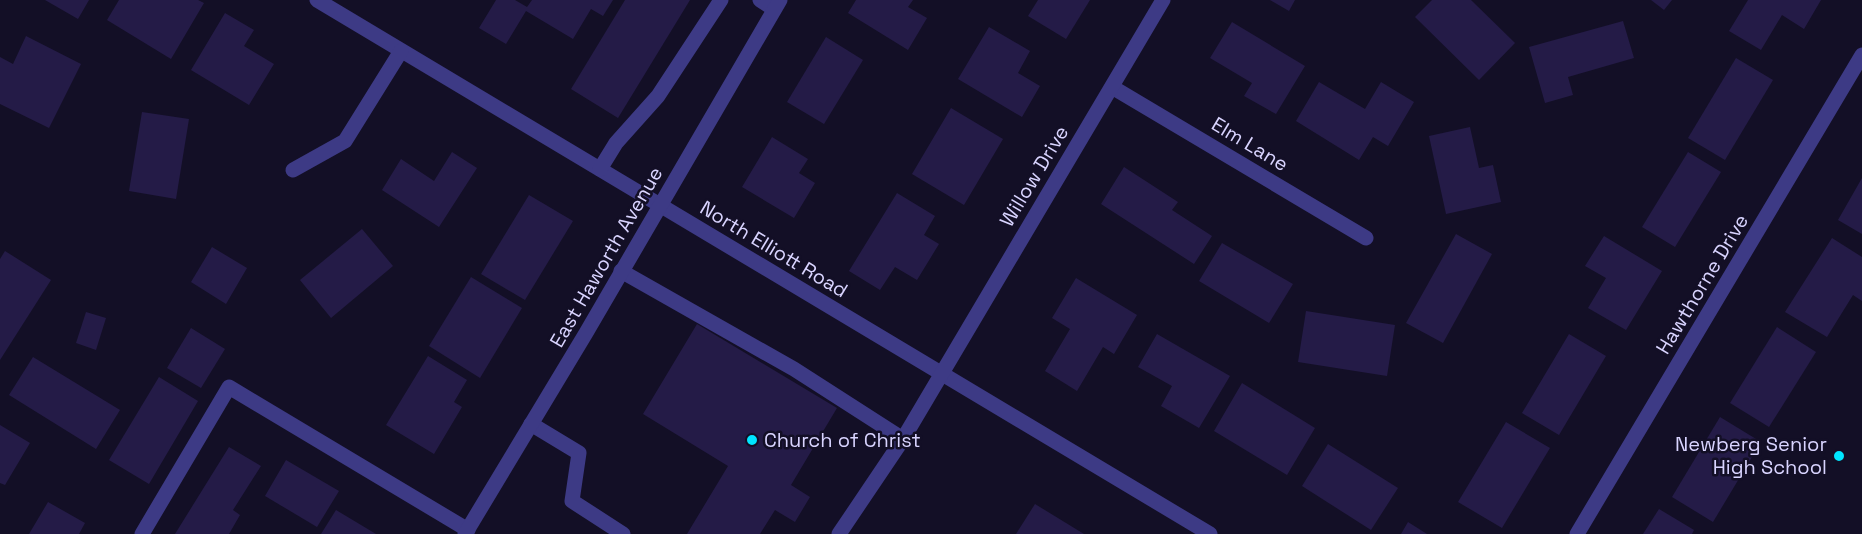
<svg xmlns="http://www.w3.org/2000/svg" width="1862" height="534" font-family="'Space Grotesk',sans-serif">
<rect width="100%" height="100%" fill="#130f26"/>
<!-- building -->
<g fill="#241b47">
<polygon points="45,0 89,0 78,19"/>
<polygon points="119,0 198,0 204,3 171,59 107,20"/>
<polygon points="496,0 515,0 527,7 532,0 613,0 603,16 591,9 573,39 526,11 506,44 479,28"/>
<polygon points="625,0 690,0 618,118 571,89"/>
<polygon points="856,0 913,0 908,7 927,18 908,50 848,13"/>
<polygon points="1038,0 1090,0 1066,39 1028,16"/>
<polygon points="1270,0 1295,0 1289,11"/>
<polygon points="1432,0 1471,0 1515,43 1479,80 1415,17"/>
<polygon points="1651,0 1672,0 1664,10"/>
<polygon points="1748,0 1821,0 1804,29 1782,15 1761,50 1729,31"/>
<polygon points="225,13 254,30 244,46 274,64 249,105 191,70"/>
<polygon points="1623,21 1634,58 1568,77 1573,95 1545,103 1529,47"/>
<polygon points="1232,22 1305,66 1276,114 1244,96 1252,83 1210,58"/>
<polygon points="989,27 1030,51 1018,73 1040,86 1022,117 958,79"/>
<polygon points="26,36 81,64 49,128 0,104 0,57 13,64"/>
<polygon points="826,37 863,60 824,124 787,102"/>
<polygon points="1736,58 1773,80 1725,160 1688,138"/>
<polygon points="1319,82 1365,109 1381,82 1414,102 1388,146 1373,137 1359,160 1296,121"/>
<polygon points="951,108 1003,139 964,205 912,174"/>
<polygon points="142,112 189,119 176,199 129,191"/>
<polygon points="1470,127 1479,168 1493,165 1501,202 1446,214 1429,136"/>
<polygon points="772,137 808,159 799,173 815,183 794,218 742,187"/>
<polygon points="452,152 477,168 439,227 382,190 401,159 434,181"/>
<polygon points="1688,152 1721,172 1675,247 1642,227"/>
<polygon points="1124,167 1178,202 1172,210 1212,236 1194,264 1101,204"/>
<polygon points="1862,178 1862,234 1838,220"/>
<polygon points="897,193 935,216 924,235 939,244 917,280 895,267 880,290 849,271"/>
<polygon points="529,195 573,221 525,300 481,274"/>
<polygon points="362,229 393,266 331,318 300,280"/>
<polygon points="1456,234 1492,254 1443,343 1406,323"/>
<polygon points="1604,236 1662,271 1626,330 1588,308 1606,278 1585,266"/>
<polygon points="1832,238 1862,257 1862,301 1853,295 1827,337 1785,312"/>
<polygon points="1222,243 1293,284 1269,323 1199,281"/>
<polygon points="212,247 247,268 226,304 191,282"/>
<polygon points="5,251 51,280 0,360 0,259"/>
<polygon points="471,277 522,308 480,378 429,346"/>
<polygon points="1076,278 1137,315 1114,354 1103,347 1077,391 1045,371 1070,329 1052,318"/>
<polygon points="1306,311 1395,325 1387,376 1298,362"/>
<polygon points="86,312 106,318 96,350 76,343"/>
<polygon points="697,324 837,408 791,485 810,497 795,522 775,510 760,534 687,534 728,466 643,414"/>
<polygon points="1777,327 1816,352 1769,427 1730,403"/>
<polygon points="191,328 225,349 201,388 167,368"/>
<polygon points="1157,334 1230,376 1199,428 1161,406 1172,386 1138,367"/>
<polygon points="1569,334 1606,356 1559,435 1522,413"/>
<polygon points="428,356 467,380 454,402 462,407 434,454 386,425"/>
<polygon points="33,357 120,410 96,449 9,395"/>
<polygon points="159,377 198,401 149,484 109,460"/>
<polygon points="1242,383 1315,428 1287,475 1214,431"/>
<polygon points="1720,417 1761,442 1713,522 1672,497"/>
<polygon points="1506,422 1550,448 1502,528 1458,502"/>
<polygon points="0,425 30,443 5,485 0,483"/>
<polygon points="1328,444 1398,488 1371,530 1302,486"/>
<polygon points="229,447 261,466 233,510 240,515 229,534 175,534"/>
<polygon points="286,460 339,491 317,527 265,496"/>
<polygon points="48,502 85,523 79,534 29,534"/>
<polygon points="1035,504 1084,534 1016,534"/>
<polygon points="1659,509 1694,530 1692,534 1643,534"/>
<polygon points="336,510 376,534 321,534"/>
<polygon points="1408,522 1427,534 1401,534"/>
</g>
<g fill="none" stroke-linecap="round" stroke-linejoin="round">
<!-- minor -->
<g stroke="#3d3a85" stroke-width="15">
<polyline points="317,0 1210,534"/>
<polyline points="760,0 774,9"/>
<polyline points="1112,87 1366,238"/>
<polyline points="600,169 616,143 658,96 721,0"/>
<polyline points="293,170 345,141 401,51"/>
<polyline points="621,271 794,369 903,439"/>
<polyline points="531,424 579,453 572,501 623,534"/>
<polyline points="142,534 229,387 468,530"/>
<polyline points="465,534 586,333 780,0"/>
<polyline points="839,534 903,439 1163,0"/>
<polyline points="1577,534 1862,55"/>
</g>
</g>
<!-- markers -->
<g fill="#00e5ff" stroke="#130f26" stroke-width="2">
<circle cx="752" cy="440" r="6"/>
<circle cx="1839" cy="456" r="6"/>
</g>
<g text-anchor="middle" stroke-width="5" stroke-linejoin="round" paint-order="stroke">
<!-- street labels -->
<g font-size="20" fill="#d9d4ff" stroke="#130f26">
<text transform="translate(1250 144) rotate(31)" y="7">Elm Lane</text>
<text transform="translate(1034 176) rotate(-59)" y="7">Willow Drive</text>
<text transform="translate(774 249) rotate(31)" y="7">North Elliott Road</text>
<text transform="translate(606 257) rotate(-60)" y="7">East Haworth Avenue</text>
<text transform="translate(1702 284) rotate(-59)" y="7">Hawthorne Drive</text>
</g>
<!-- poi labels -->
<g font-size="20" fill="#d9d4ff" stroke="#130f26" text-anchor="start">
<text x="764" y="447">Church of Christ</text>
<text x="1827" y="451" text-anchor="end">Newberg Senior<tspan x="1827" dy="23">High School</tspan></text>
</g>
</g>
</svg>
